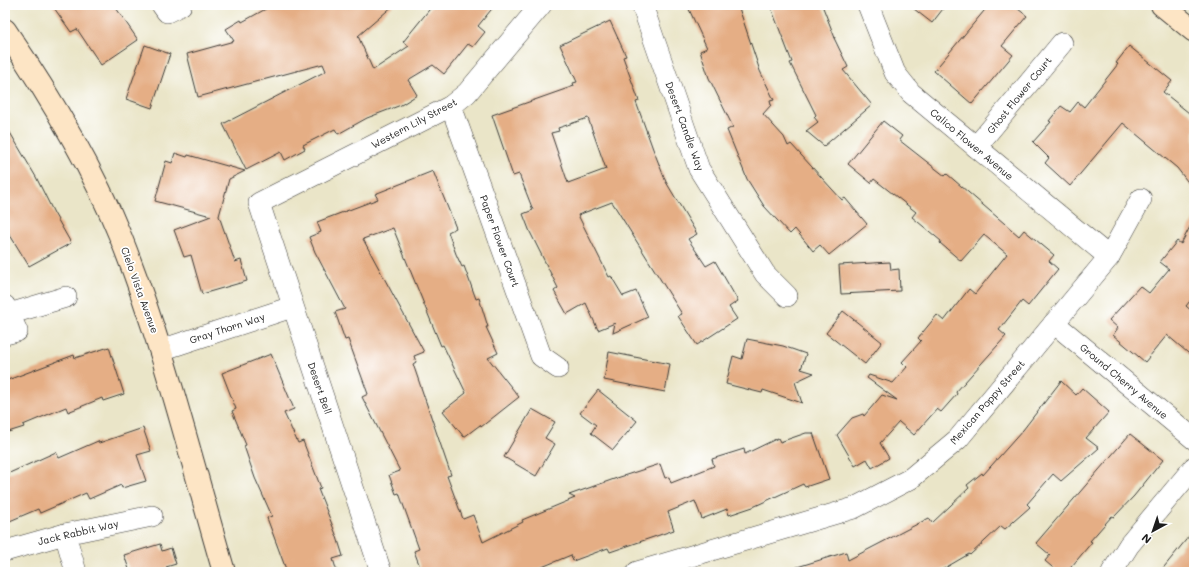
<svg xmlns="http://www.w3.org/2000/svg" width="1199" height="577" font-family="Mali,sans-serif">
<rect width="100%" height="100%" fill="#fff"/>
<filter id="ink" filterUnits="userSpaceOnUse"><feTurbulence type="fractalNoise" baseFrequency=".025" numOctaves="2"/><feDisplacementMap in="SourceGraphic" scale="8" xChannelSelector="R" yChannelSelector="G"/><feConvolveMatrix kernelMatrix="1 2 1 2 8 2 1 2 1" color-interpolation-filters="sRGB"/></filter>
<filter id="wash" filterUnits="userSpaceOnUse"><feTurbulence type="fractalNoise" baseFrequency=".012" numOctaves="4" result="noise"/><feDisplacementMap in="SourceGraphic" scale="16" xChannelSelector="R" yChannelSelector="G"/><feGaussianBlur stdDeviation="0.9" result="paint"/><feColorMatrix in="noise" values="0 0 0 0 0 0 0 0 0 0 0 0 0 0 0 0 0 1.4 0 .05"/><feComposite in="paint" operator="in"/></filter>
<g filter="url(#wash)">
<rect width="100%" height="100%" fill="#eae5c8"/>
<g id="blocks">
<!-- building -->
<g fill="#e5ae85" fill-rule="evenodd">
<polygon points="52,5 114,5 138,40 101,65 77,29 71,32"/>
<polygon points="273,5 394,5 358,36 373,70 409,46 403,42 433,5 495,5 478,26 485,32 473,47 468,44 444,74 433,65 408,80 417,95 401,105 367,118 338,134 335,129 303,145 305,149 285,160 281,152 246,170 223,124 326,71 323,64 198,97 187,54 234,41 226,29 241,20 242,22"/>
<polygon points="687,5 738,5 760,71 774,100 770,101 771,105 763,114 784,137 788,146 791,144 842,200 845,198 867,224 829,255 820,245 813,251 795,229 790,234 764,206 747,179 727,130 733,127 709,78 700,51 707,48"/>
<polygon points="770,5 822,5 835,38 834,38 848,67 843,70 872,105 824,146 806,131 818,122 814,117 816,115 790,63 792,62"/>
<polygon points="909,5 946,5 932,23"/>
<polygon points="989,5 1013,5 1027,16 1002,46 1013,55 972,104 934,71"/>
<path d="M610 21 626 56 623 57 639 101 636 102 653 149 666 182 697 234 688 239 706 266 715 261 738 301 729 307 737 319 697 345 678 316 682 314 612 202 578 215 609 277 611 276 623 296 636 291 648 317 613 333 615 323 598 330 586 303 567 314 554 291 558 288 530 232 523 214 533 210 519 174 513 176 492 115 574 86 573 83 577 82 560 45ZM588 118 606 169 568 183 551 133 559 131 558 128Z"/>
<polygon points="145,45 170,54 152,108 126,99"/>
<polygon points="1129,46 1172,81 1163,92 1194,117 1194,190 1177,168 1123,123 1070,186 1045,163 1049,158 1033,142 1051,122 1049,121 1061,106 1070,112 1078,102 1084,107 1118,64 1116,63"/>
<polygon points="883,121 902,136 899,140 945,176 947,174 1019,236 1024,230 1054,255 1049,261 1058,269 1028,306 1022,301 999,330 1006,336 956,392 957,394 941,412 937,409 914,435 899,422 880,443 889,458 872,468 867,459 855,466 837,435 852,418 863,414 864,416 882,395 897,400 867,378 869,375 893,383 907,367 902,362 921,341 918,338 937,315 944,321 969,289 975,294 1007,254 984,235 961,261 940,243 941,241 912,217 916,212 874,179 871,183 848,164"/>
<polygon points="5,124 36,177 54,213 71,243 29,266 5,227"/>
<polygon points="175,153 187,157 188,155 245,171 229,179 219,216 235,262 241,260 247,281 202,294 191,255 184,257 174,230 211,216 155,201 166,161 172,163"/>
<polygon points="433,171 456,228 448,232 456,254 462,267 464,266 476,299 479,298 488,327 486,327 498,353 488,358 519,397 481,427 480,425 464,437 443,411 466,393 443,345 441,346 393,228 363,239 424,352 414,356 416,362 413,364 451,475 447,476 463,519 473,515 483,542 523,522 522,520 575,498 569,495 617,478 660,464 665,478 669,477 671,483 714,466 712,459 744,449 745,454 778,438 780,442 806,433 813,433 829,479 805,487 803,484 753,507 729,515 727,509 702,519 695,501 668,512 674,530 610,552 608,548 573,561 571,555 530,572 422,572 414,551 419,549 399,493 396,494 389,475 400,471 362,397 368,394 348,339 345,340 335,312 345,309 315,252 309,237 321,232 317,222 378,199 375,194"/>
<polygon points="1194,219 1194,296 1186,306 1194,313 1194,358 1167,335 1145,362 1113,335 1118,328 1109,320 1140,286 1149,293 1169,269 1160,262 1177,241 1181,244"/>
<polygon points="890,262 891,270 899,269 900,291 841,294 839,265"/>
<polygon points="843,311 882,342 865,364 826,333"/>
<polygon points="747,339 783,346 806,354 801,369 814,373 795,382 802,403 763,390 762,393 726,384 733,356 742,359"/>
<polygon points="109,347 124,394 103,401 102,398 68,412 66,407 23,425 24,427 5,433 5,381 74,355 75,358"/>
<polygon points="609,352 670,364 665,392 604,380"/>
<polygon points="271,354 294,409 284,413 298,443 303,441 321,488 318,489 337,537 343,556 333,559 337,572 287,572 267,518 272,516 255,478 244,446 246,445 232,411 236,409 222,373"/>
<polygon points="1061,381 1076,395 1082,388 1109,412 1086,438 1099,448 1061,481 1053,474 1027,504 1030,507 1005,529 1001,526 970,555 969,554 938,572 795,572 794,568 846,552 848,560 929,518 932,523 969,488 967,485 982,473 983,475 1023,430"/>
<polygon points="598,390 637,421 613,450 591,433 596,425 580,413"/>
<polygon points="532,409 555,422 545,438 555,444 536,476 504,457"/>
<polygon points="143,428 151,451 137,455 146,481 122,488 121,485 89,499 86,493 40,513 38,509 5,523 5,475 56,452 59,458 98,441 99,443"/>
<polygon points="1130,434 1163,460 1134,496 1114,517 1112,516 1090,541 1092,542 1067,572 1058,572 1045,561 1050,555 1036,543"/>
<polygon points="1194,530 1194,572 1160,572"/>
<polygon points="160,544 162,551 171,548 176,564 166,567 168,572 130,572 124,555"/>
</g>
</g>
</g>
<g filter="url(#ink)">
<use href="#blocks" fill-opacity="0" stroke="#3b3a36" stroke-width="1"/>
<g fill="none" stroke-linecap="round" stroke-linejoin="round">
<!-- street casing -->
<g stroke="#3b3a36" stroke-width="22">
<g id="street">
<polyline points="162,5 167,12 181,5"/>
<polyline points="642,5 699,169 765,274 787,296"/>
<polyline points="868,5 895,73 911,93 1109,257"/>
<polyline points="451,106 541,356 558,368"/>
<polyline points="976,147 1062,43"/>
<polyline points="5,306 17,331 5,334"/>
<polyline points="9,314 66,297"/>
<polyline points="1054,323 1194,439"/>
<polyline points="161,350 292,307"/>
<polyline points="65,534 76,572"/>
<polyline points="5,551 65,534 152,516"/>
<polyline points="381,572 259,203 451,106 467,93 541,5"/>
<polyline points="637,572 854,508 910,479 958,439 1109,257 1141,199"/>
<polyline points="1112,572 1129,545 1194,467"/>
</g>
</g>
<!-- secondary casing -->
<g stroke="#3b3a36" stroke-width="24">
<g id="secondary">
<polyline points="1162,5 1194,31"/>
<path d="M5 30C50 96 91 164 121 238 164 346 191 460 224 572"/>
</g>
</g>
<!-- street -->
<use href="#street" stroke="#fff" stroke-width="21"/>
<!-- secondary -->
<use href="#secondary" stroke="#fde5c5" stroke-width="22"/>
</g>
</g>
<g text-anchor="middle" stroke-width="3.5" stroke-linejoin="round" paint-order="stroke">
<!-- street labels -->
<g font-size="10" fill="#1c1c1c" stroke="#fff">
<text transform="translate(1019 95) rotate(-51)" y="4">Ghost Flower Court</text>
<text transform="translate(414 123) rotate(-28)" y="4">Western Lily Street</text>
<text transform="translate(685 126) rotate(70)" y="4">Desert Candle Way</text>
<text transform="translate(972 144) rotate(40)" y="4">Calico Flower Avenue</text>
<text transform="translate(500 241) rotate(70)" y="4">Paper Flower Court</text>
<text transform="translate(140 290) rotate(70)" y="4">Cielo Vista Avenue</text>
<text transform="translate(227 328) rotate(-18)" y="4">Gray Thorn Way</text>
<text transform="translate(1124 381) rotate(40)" y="4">Ground Cherry Avenue</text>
<text transform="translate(320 388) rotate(71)" y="4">Desert Bell</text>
<text transform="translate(987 402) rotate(-49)" y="4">Mexican Poppy Street</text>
<text transform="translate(78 532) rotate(-13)" y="4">Jack Rabbit Way</text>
</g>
</g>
<!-- margin -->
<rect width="1199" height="577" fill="none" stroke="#fff" stroke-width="20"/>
<!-- north arrow -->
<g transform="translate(1153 531) rotate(220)" stroke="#ffffff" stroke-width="3" paint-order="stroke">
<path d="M0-3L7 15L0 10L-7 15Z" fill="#1c1c1c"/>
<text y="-6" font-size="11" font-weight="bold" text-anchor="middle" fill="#1c1c1c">N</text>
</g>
</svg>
